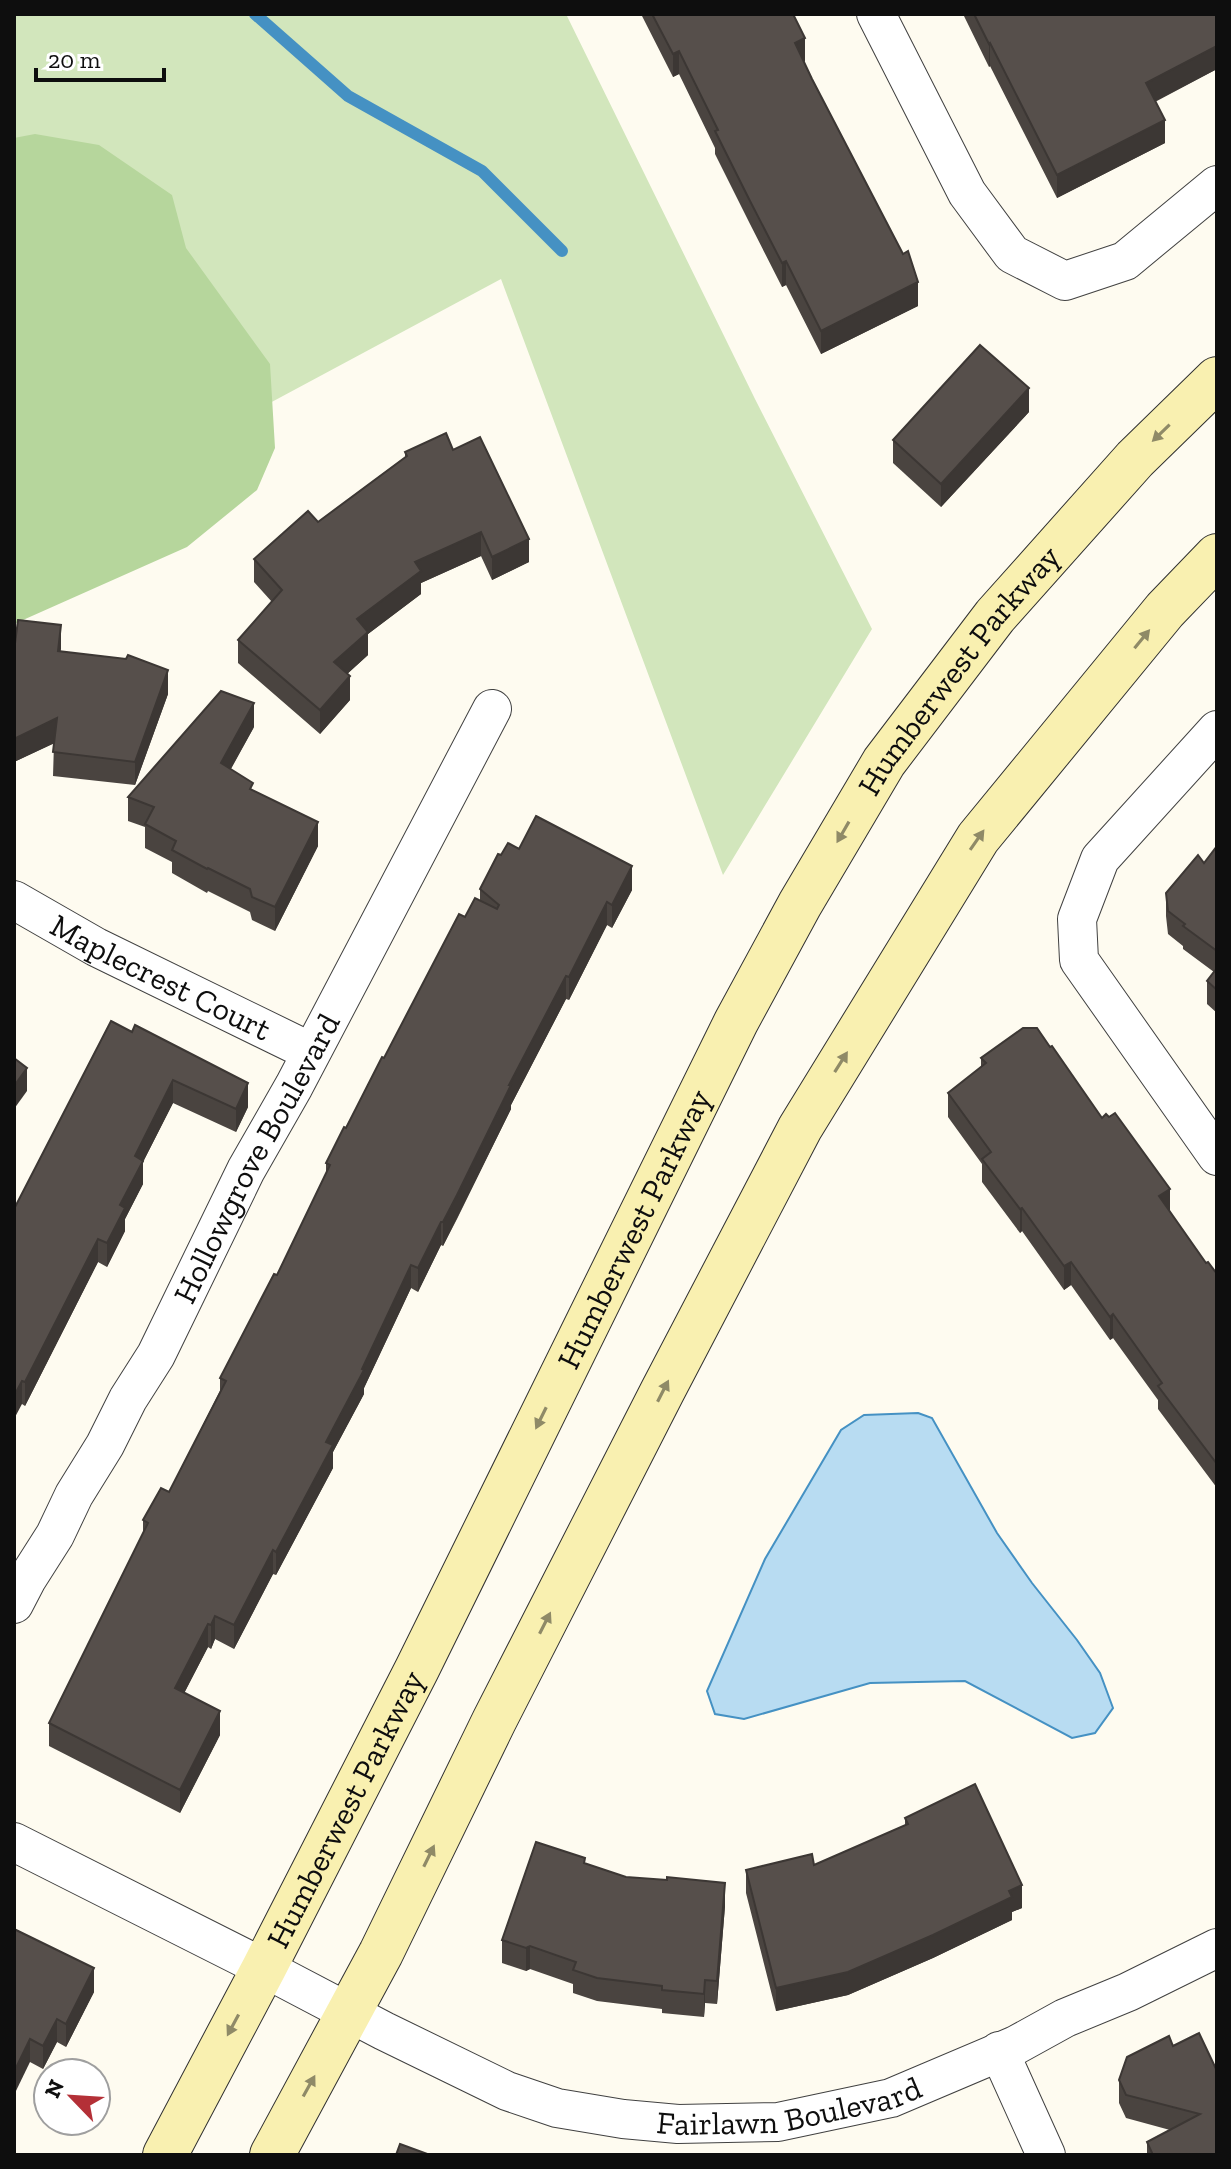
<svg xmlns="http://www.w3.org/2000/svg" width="1231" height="2169" font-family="'Zilla Slab',serif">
<rect width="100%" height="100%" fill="#fefbf0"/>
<!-- green -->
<polygon fill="#d2e6bc" points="14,14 566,14 755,399 872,629 723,875 501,279 14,540"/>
<!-- forest -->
<polygon fill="#b6d69c" points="35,134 99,145 172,195 186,248 270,364 275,448 257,490 187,547 14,624 14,138"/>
<!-- water -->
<polygon fill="#b8dcf2" stroke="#4591c3" stroke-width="2" points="918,1413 932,1418 997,1533 1032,1583 1077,1640 1100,1673 1113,1708 1095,1733 1072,1738 965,1681 870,1683 744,1719 715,1714 707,1691 765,1559 841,1430 864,1415"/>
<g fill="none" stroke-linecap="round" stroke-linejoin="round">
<!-- stream -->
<polyline stroke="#4591c3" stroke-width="12" points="255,14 348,96 482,171 562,251"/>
<!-- minor casing -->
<g stroke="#414141" stroke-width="40">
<g id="minor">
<polyline points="876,14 967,193 1012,254 1065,281 1125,261 1217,185"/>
<polyline points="1217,730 1100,859 1077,919 1079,960 1217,1156"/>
<path id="s1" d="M14 900 96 947 311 1052"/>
<path id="s2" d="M14 1604 27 1579 55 1535 74 1495 105 1445 128 1399 156 1355 246 1170 294 1086 492 709"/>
<path id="s3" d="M14 1842 264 1968 384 2031 507 2091 557 2108 623 2119 678 2124 778 2122 891 2098 1016 2045 1065 2018 1128 1992 1217 1948"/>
<polyline points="999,2051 1046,2155"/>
</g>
</g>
<!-- secondary casing -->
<g stroke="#303030" stroke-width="46">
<g id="secondary">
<path id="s4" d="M165 2155 264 1968 417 1669 736 1022 800 904 884 762 995 616 1135 459 1217 379"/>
<polyline points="272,2155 381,1953 494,1721 662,1392 800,1128 978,838 1165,610 1217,556"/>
</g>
</g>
<!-- minor -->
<use href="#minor" stroke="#fff" stroke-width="38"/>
<!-- secondary -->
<use href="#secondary" stroke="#f9f0b0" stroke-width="44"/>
</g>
<!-- wall -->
<g fill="#4a4440">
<polygon points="641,14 793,14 805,61 804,62 918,306 821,354 786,285 782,287 750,224 715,154 715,148 679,74 673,77"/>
<polygon points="963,14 1217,14 1217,69 1155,102 1165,143 1057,198 990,66 989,67"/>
<polygon points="1029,412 941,507 893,463 893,440"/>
<polygon points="453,450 529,562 492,580 481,556 421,583 421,594 368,634 368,655 347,674 350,700 320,734 238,663 238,640 272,602 254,582 254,559 318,522 405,457 405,452"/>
<polygon points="14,651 61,652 168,694 135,785 53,776 54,743 14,762"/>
<polygon points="254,727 231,769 253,791 318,846 275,931 252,920 250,912 208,891 207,893 172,873 172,862 145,848 145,827 128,821 128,797"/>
<polygon points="1217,846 1217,1013 1207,1004 1207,981 1214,972 1183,949 1183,946 1168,934 1166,916 1166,893 1204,863"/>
<polygon points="519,849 632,890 612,928 607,925 569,1000 566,999 511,1105 511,1109 457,1219 443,1246 441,1245 418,1292 411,1288 364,1388 364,1394 333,1452 333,1468 276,1575 273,1574 234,1649 215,1639 211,1649 208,1647 184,1693 220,1735 180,1813 49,1746 49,1723 143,1533 143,1520 169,1492 220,1391 220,1378 277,1275 326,1174 326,1163 384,1058 465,917 480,900 480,889 501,855"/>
<polygon points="111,1021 248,1107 236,1132 173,1103 143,1162 143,1184 125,1219 125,1231 107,1267 98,1262 25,1406 22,1404 14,1209"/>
<polygon points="981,1058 1102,1118 1206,1263 1217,1274 1217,1488 1158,1409 1158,1400 1113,1338 1110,1340 1071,1285 1064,1290 1022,1231 1020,1233 982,1182 982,1164 948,1117 948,1093 981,1067"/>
<polygon points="905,1818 1022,1908 1012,1912 1012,1920 933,1958 848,1995 776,2011 746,1893 746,1870 814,1865 905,1825"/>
<polygon points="585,1864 626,1877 725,1906 717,2004 705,2003 704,2017 662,2013 662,2009 597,2001 573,1993 573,1984 530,1969 526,1971 502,1963 502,1940"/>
<polygon points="14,1929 94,1992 66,2047 57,2042 43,2069 30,2062"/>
<polygon points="1173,2046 1217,2155 1147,2155 1147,2142 1170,2130 1126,2118 1119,2103 1119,2080"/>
</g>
<!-- shaded-wall -->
<g fill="#3c3734">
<polygon points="805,38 805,61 795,66 795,43"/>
<polygon points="990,43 990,66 989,67 989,44"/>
<polygon points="1217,46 1217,69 1146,106 1146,83"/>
<polygon points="679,51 679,74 673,77 673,54"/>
<polygon points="1165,120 1165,143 1057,198 1057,175"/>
<polygon points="786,261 786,285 782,287 782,263"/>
<polygon points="918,282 918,306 821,354 821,331"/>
<polygon points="1029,388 1029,412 941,507 941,484"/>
<polygon points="481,532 481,556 421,583 421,594 368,634 368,655 334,686 334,662 357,619 415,562"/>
<polygon points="529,539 529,562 492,580 492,557"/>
<polygon points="61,625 61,649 58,675 58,651"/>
<polygon points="168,670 168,694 135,785 135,762"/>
<polygon points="350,676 350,700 320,734 320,710"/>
<polygon points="254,703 254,727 221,786 221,763"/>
<polygon points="57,718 57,742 14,762 14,739"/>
<polygon points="318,822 318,846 275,931 275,907"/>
<polygon points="632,866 632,890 612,928 612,905"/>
<polygon points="607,902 607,925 569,1000 569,977"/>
<polygon points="566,976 566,999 511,1105 511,1109 443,1246 443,1222 509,1085"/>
<polygon points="27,1068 27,1091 14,1109 14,1086"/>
<polygon points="173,1080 173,1103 143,1162 143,1184 125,1219 125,1231 107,1267 107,1243 135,1156"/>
<polygon points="248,1083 248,1107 236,1132 236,1109"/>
<polygon points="1170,1189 1170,1212 1159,1196"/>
<polygon points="1022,1208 1022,1231 1020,1233 1020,1209"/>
<polygon points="441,1222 441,1245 418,1292 418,1268"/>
<polygon points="98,1239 98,1262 25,1406 25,1382"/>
<polygon points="1071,1262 1071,1285 1064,1290 1064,1266"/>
<polygon points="411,1265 411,1288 364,1388 364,1394 333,1452 333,1468 276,1575 276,1552 326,1442 362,1369"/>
<polygon points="1113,1314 1113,1338 1110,1340 1110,1317"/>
<polygon points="22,1381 22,1404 14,1419 14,1396"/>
<polygon points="273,1550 273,1574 234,1649 234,1625"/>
<polygon points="215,1616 215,1639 211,1649 211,1625"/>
<polygon points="208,1624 208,1647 175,1711 175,1688"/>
<polygon points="220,1711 220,1735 180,1813 180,1790"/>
<polygon points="725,1883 725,1906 717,2004 717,1981"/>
<polygon points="1022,1885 1022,1908 1012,1912 1012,1920 933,1958 848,1995 776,2011 776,1988"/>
<polygon points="530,1946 530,1969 526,1971 526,1948"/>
<polygon points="94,1968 94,1992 66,2047 66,2024"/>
<polygon points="705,1980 705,2003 704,2017 704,1994"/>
<polygon points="57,2019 57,2042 43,2069 43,2046"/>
<polygon points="30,2039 30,2062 14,2095 14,2072"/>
</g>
<!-- building -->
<g fill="#564f4b" stroke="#3c3734" stroke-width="2">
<polygon points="652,14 793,14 805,38 795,43 812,79 903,254 908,251 918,282 821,331 786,261 782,263 750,201 715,131 718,130 679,51 673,54"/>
<polygon points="974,14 1217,14 1217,46 1146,83 1165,120 1057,175 990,43 989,44"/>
<polygon points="980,345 1029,388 941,484 893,440"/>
<polygon points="446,433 453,450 480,437 529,539 492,557 481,532 415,562 421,571 357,619 368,632 334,662 350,676 320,710 238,640 282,590 254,559 308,511 318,522 407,456 405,452"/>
<polygon points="18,620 61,625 58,651 126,659 128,655 168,670 135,762 53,752 57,718 14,739 14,651"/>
<polygon points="221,691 254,703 221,763 253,783 250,789 318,822 275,907 252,897 250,889 208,868 207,869 172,850 176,841 145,824 154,807 128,797"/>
<polygon points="536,816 632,866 612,905 607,902 569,977 566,976 509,1085 511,1085 457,1195 443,1222 441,1222 418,1268 411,1265 362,1369 364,1370 326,1442 333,1445 276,1552 273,1550 234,1625 215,1616 211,1625 208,1624 175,1688 220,1711 180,1790 49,1723 148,1523 143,1520 161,1488 169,1492 226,1381 220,1378 274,1274 277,1275 330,1165 326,1163 344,1127 346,1128 382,1057 384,1058 459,914 465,917 475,898 497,909 499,905 480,889 498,854 501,855 508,843 519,849"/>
<polygon points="1217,846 1217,951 1183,926 1185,924 1168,911 1166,893 1198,855 1204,863"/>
<polygon points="1217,968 1217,990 1207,981"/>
<polygon points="111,1021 132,1032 135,1025 248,1083 236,1109 173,1080 135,1156 143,1161 120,1205 125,1208 107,1243 98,1239 25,1382 22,1381 14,1396 14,1209"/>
<polygon points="1023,1028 1037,1028 1050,1047 1052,1046 1102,1118 1106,1114 1109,1117 1115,1113 1170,1189 1159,1196 1206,1263 1208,1262 1217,1274 1217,1464 1158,1386 1162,1383 1113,1314 1110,1317 1071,1262 1064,1266 1022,1208 1020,1209 982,1159 991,1152 948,1093 986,1063 981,1058"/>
<polygon points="14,1058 27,1068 14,1086"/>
<polygon points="975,1784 1022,1885 1009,1891 1012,1897 933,1935 848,1972 776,1988 746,1870 812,1854 814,1865 908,1824 905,1818"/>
<polygon points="536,1842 585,1858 584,1863 626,1877 667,1880 667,1877 725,1883 717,1981 705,1980 704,1994 662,1990 662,1986 597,1978 573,1970 576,1962 530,1946 526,1948 502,1940"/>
<polygon points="14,1929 94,1968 66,2024 57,2019 43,2046 30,2039 14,2072"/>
<polygon points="1199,2033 1217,2071 1217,2155 1153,2155 1147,2142 1200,2114 1126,2095 1119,2080 1127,2057 1169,2036 1173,2046"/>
<polygon points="400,2144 430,2155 396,2155"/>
</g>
<!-- one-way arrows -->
<defs><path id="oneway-solid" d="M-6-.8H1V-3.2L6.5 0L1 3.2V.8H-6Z" transform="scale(2)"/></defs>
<g fill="#8f8a67">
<use href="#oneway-solid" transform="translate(1161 433) rotate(136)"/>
<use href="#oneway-solid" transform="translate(1142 639) rotate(-51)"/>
<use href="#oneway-solid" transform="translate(843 832) rotate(120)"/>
<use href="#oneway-solid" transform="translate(977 840) rotate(-55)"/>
<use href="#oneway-solid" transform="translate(841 1062) rotate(-58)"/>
<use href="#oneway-solid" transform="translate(663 1391) rotate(-63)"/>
<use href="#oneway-solid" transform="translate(541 1418) rotate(116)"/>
<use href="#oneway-solid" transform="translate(545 1623) rotate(-63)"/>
<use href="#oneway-solid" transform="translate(429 1856) rotate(-64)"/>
<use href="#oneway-solid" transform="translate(233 2025) rotate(118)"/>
<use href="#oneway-solid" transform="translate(309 2086) rotate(-61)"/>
</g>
<g text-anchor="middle" stroke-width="8" stroke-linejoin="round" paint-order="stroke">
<!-- street labels -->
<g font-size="32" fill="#0e0e0e" stroke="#fff">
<text dy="11" stroke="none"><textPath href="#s4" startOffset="1686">Humberwest Parkway</textPath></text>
<text dy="11" stroke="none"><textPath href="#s1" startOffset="166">Maplecrest Court</textPath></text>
<text dy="11" stroke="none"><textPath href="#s2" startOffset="508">Hollowgrove Boulevard</textPath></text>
<text dy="11" stroke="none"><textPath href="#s4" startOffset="1038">Humberwest Parkway</textPath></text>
<text dy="11" stroke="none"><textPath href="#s4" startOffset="390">Humberwest Parkway</textPath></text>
<text dy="11" stroke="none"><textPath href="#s3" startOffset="840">Fairlawn Boulevard</textPath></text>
</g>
</g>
<!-- border -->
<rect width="1231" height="2169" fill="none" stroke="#0e0e0e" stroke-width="32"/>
<!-- north arrow -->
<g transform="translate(72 2097) rotate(295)"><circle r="38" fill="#ffffff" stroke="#9f9f9f" stroke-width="2"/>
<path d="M0-6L14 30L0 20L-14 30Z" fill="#b43037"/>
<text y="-12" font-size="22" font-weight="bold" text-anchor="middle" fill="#0e0e0e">N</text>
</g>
<!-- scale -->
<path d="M36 68v12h128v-12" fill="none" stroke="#0e0e0e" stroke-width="4"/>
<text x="48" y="68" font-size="24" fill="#0e0e0e" stroke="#ffffff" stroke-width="6" paint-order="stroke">20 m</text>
</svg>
